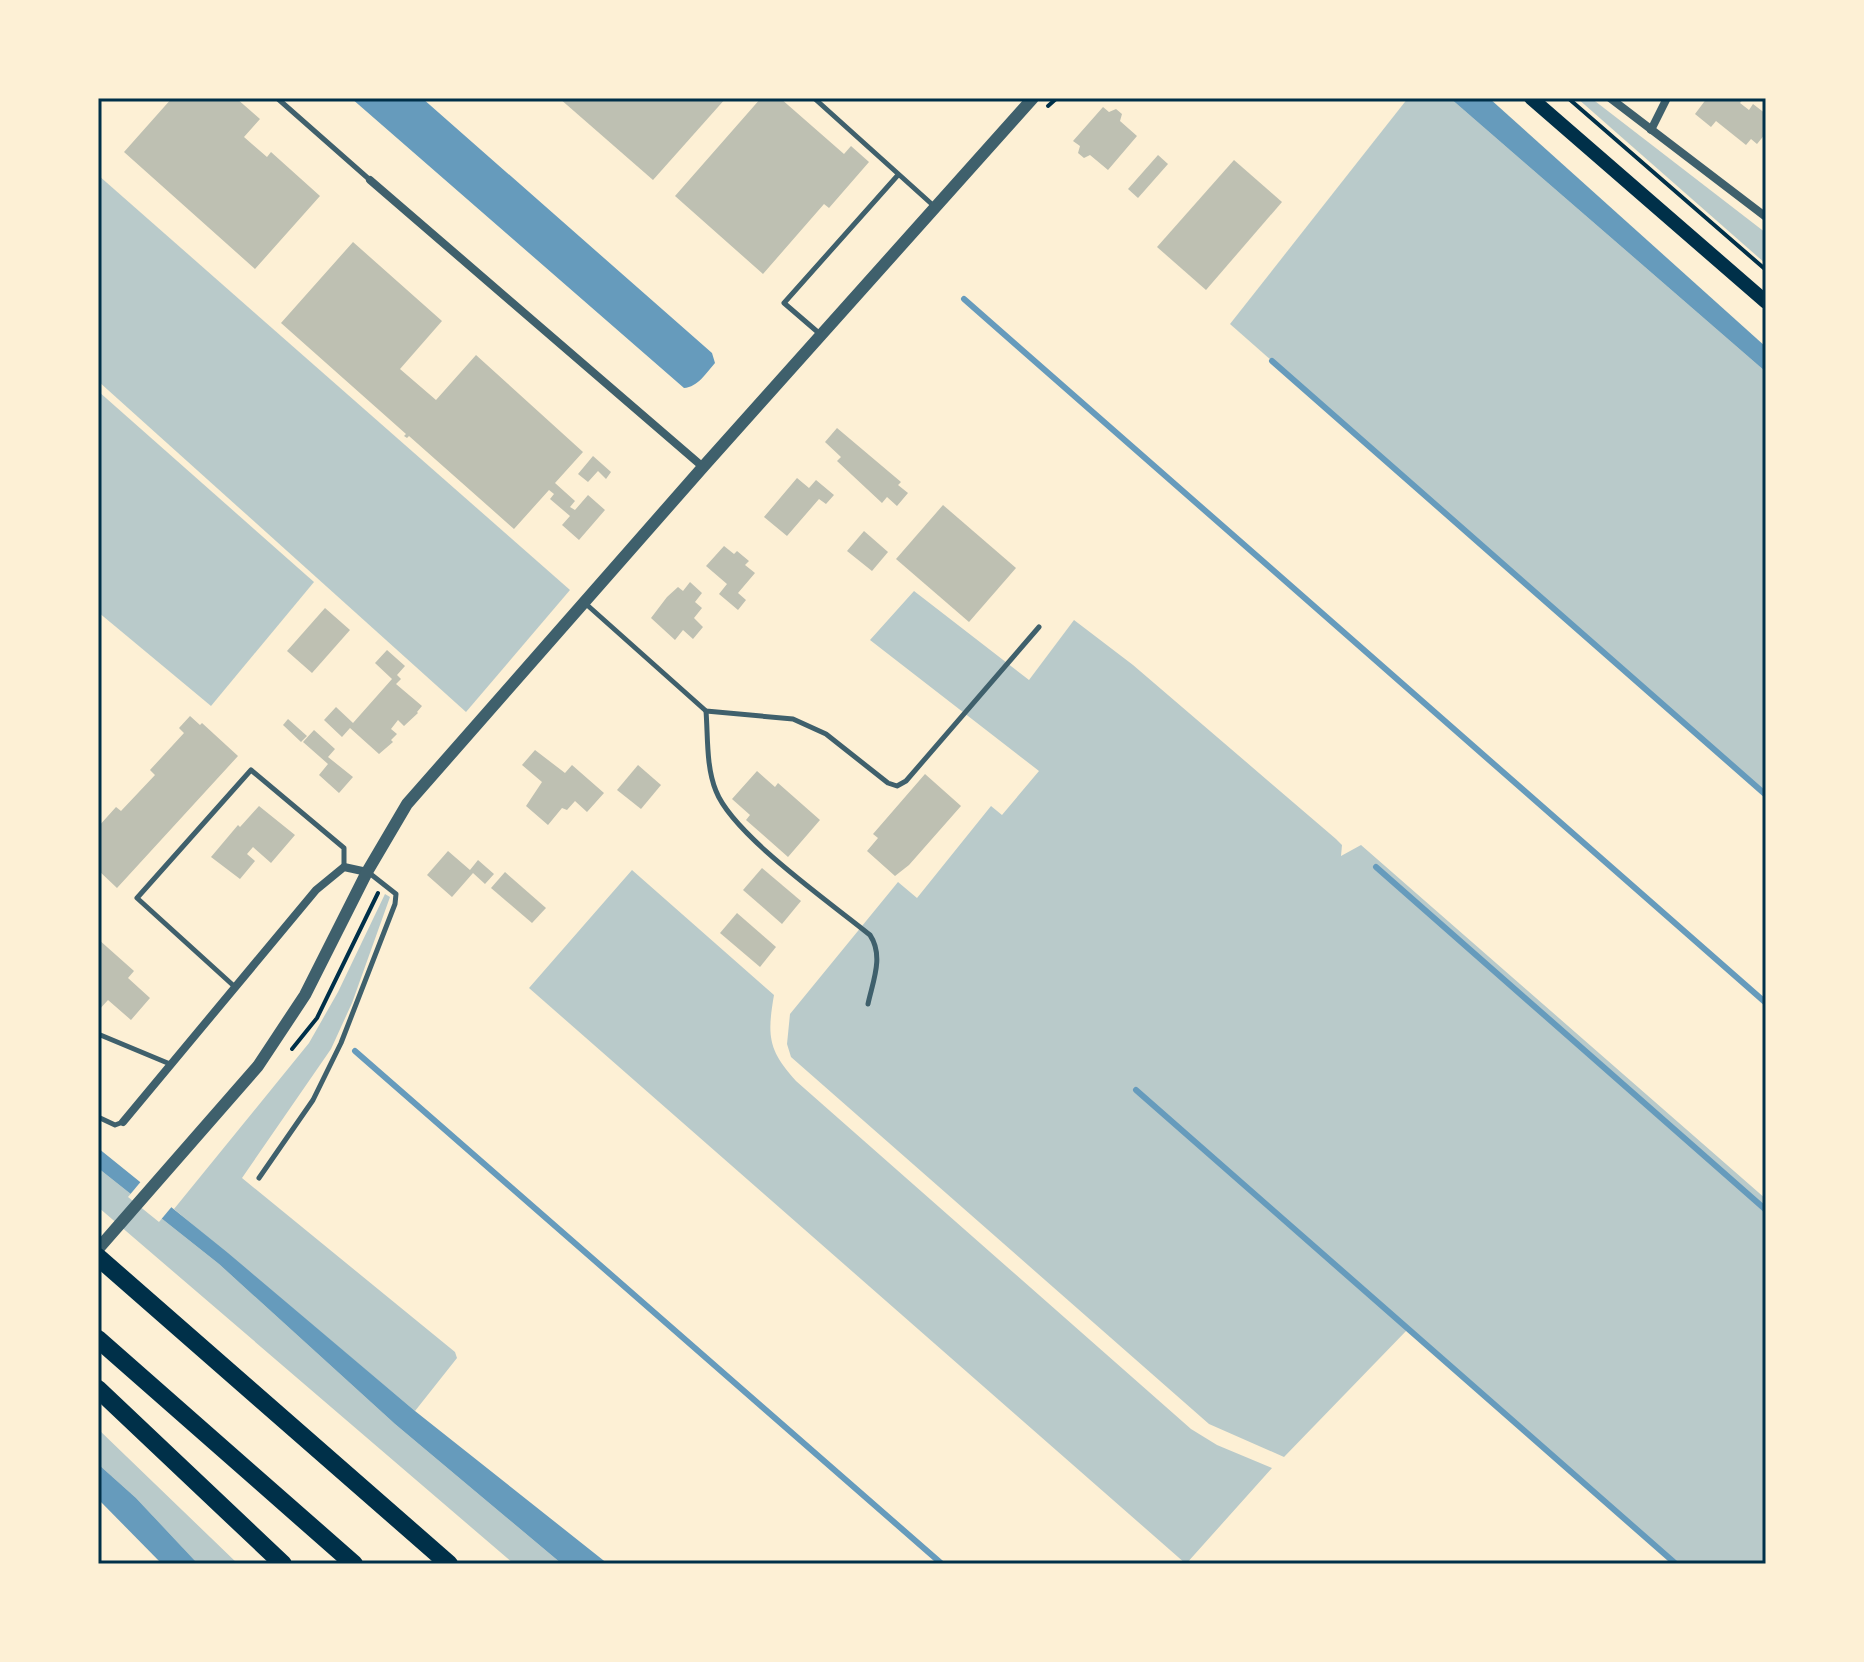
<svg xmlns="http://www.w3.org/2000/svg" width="1864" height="1662" font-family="Manrope,sans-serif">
<rect width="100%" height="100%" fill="#fdf0d5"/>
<!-- green -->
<g fill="#b9caca">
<polygon points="1408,98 1450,98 1766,372 1766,795 1230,324"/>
<polygon points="1577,98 1591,98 1766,233 1766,264"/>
<polygon points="98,175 570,590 466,712 98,381"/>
<polygon points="98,391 314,582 211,706 98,612"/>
<polygon points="914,591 1029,680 1074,620 1133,665 1336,839 1342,845 1341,856 1361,845 1766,1199 1766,1564 1676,1564 1408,1329 1284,1457 1209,1424 791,1057 787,1044 790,1014 898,882 917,898 991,806 1002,815 1039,771 870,640"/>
<path d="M632 870 774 995C767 1036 768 1050 796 1081L1191 1429 1217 1445 1272 1468 1186 1564 529 988Z"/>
<polygon points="385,894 390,897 352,1003 331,1049 242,1178 455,1352 457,1358 415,1411 174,1209 309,1043 338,992"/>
<polygon points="98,1168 219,1264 395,1424 562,1564 514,1564 98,1207"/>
<polygon points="98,1429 238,1564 198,1564 136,1498 98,1464"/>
</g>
<!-- water -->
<g fill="#669bbc">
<path d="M351 98H422L712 353 715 363C706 373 698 387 684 388Z"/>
<polygon points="1450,98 1489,98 1766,347 1766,372"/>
<polygon points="98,1148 228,1253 415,1411 608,1564 562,1564 395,1424 219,1264 98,1168"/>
<polygon points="98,1464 136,1498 198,1564 162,1564 98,1499"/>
</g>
<!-- pier -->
<polygon fill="#fdf0d5" points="143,1179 174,1204 159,1222 128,1197"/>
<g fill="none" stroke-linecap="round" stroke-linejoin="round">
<!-- stream -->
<g stroke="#669bbc" stroke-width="6">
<polyline points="964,299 1766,1003"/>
<polyline points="1272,361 1766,795"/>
<polyline points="1376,867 1766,1210"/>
<polyline points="355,1051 942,1564"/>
<polyline points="1136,1090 1676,1564"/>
</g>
</g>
<!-- building -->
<g fill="#bec0b2">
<polygon points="172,98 236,98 260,119 244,137 267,157 271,152 320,196 255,269 124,152"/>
<polygon points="559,98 726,98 653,180"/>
<polygon points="761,98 780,98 844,154 851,146 869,162 829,208 824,204 763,274 675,196"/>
<polygon points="1707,98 1744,98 1740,103 1749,110 1753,104 1766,114 1766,133 1757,144 1751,139 1746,145 1716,121 1711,127 1695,114"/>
<polygon points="1103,107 1109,112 1116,109 1122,114 1120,121 1137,136 1108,170 1090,155 1084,158 1078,153 1080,146 1073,141"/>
<polygon points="1158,155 1168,164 1138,198 1128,189"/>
<polygon points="1234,160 1282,202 1206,290 1157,247"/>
<polygon points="353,242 442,321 400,369 436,400 476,355 583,452 555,483 575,501 570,507 575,510 588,495 605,510 579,540 562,525 570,516 550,499 554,494 549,490 514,529 409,436 407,438 404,436 406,434 281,323"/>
<polygon points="837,428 901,482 898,485 908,493 897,506 887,497 882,503 837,461 841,457 825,442"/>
<polygon points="593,456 611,472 606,479 598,471 588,482 578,474"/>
<polygon points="797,478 809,488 816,480 834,495 826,504 819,499 787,536 764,517"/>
<polygon points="943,505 1016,568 969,622 896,559"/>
<polygon points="864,531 888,552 872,571 847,551"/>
<polygon points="724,546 734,554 737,551 749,561 745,565 755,573 738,593 746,600 738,610 719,594 727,584 706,566"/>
<polygon points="690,582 702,593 695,602 702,608 694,618 703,627 693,639 683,630 675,640 651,618 667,597 678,587 683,591"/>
<polygon points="325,608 350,630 312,673 287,651"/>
<polygon points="387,650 405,666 397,675 401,679 396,684 422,706 417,712 418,713 404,726 398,720 391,729 397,734 391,740 393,742 379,754 350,728 342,737 324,720 336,707 353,723 392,679 375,663"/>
<polygon points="190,716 200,725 202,723 238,756 117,888 98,870 98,827 116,807 121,811 155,775 150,770 184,733 179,728"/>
<polygon points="288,719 307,736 301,742 283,725"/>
<polygon points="314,730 335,749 328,757 353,777 339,793 319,775 328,764 303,742"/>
<polygon points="535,750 565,773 572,765 604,793 587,812 575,801 567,810 562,808 548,825 526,806 542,782 522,765"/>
<polygon points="638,765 661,785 641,809 617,790"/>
<polygon points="757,771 775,787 778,783 820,820 788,857 746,820 750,815 732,799"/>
<polygon points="925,774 961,806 909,865 895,876 867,851 878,838 873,834"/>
<polygon points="259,806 295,835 271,863 253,847 247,854 255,861 240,879 211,857 238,825 240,827"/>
<polygon points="448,851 470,870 478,860 494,874 485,884 473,873 452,897 427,875"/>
<polygon points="762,868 801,901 782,924 743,890"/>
<polygon points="505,872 546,908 532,923 491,888"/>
<polygon points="737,913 776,947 760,967 720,933"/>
<polygon points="98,939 134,971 128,978 150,998 131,1020 108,1000 98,1011"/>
</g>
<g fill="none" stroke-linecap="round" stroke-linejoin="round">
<!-- path -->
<g stroke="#003049" stroke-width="4">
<polyline points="1568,98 1766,270"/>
<polyline points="1048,106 1057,98"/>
<polyline points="292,1049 317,1018 378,893"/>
</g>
<!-- service -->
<g stroke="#3f606c" stroke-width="5">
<polyline points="277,98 370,180"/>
<polyline points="814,98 935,207"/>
<polyline points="820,334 784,303 898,175"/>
<polyline points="586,604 706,711 793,719 826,734 888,783 897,786 906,781 1039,627"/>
<path d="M706 711C708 736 706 767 716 791 733 835 831 903 870 935 884 956 873 981 868 1004"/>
<polyline points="235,987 137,898 251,770 344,848 344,867"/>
<polyline points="98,1034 170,1064"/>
<polyline points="98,1117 115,1125 123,1122"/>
<polyline points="259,1178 313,1100 341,1043 395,904 396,894 368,872"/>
</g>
<!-- minor -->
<g stroke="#3f606c" stroke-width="8">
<polyline points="1610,98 1766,217"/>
<polyline points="1651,130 1667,98"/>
<polyline points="370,180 703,467"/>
<polyline points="123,1122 316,890 344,867 367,872"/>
</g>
<!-- tertiary -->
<polyline stroke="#3f606c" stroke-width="12" points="98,1249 258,1066 305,995 367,872 407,804 703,467 1033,98"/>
<!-- secondary -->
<polyline stroke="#003049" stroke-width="14" points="1531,98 1766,302"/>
<!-- motorway -->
<g stroke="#003049" stroke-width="18">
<polyline points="98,1257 449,1564"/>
<polyline points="98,1339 354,1564"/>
<polyline points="98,1389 283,1564"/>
</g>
</g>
<!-- border -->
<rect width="1864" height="1662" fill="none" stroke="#fdf0d5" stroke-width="200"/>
<rect x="100" y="100" width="1664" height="1462" fill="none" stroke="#003049" stroke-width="3"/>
</svg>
